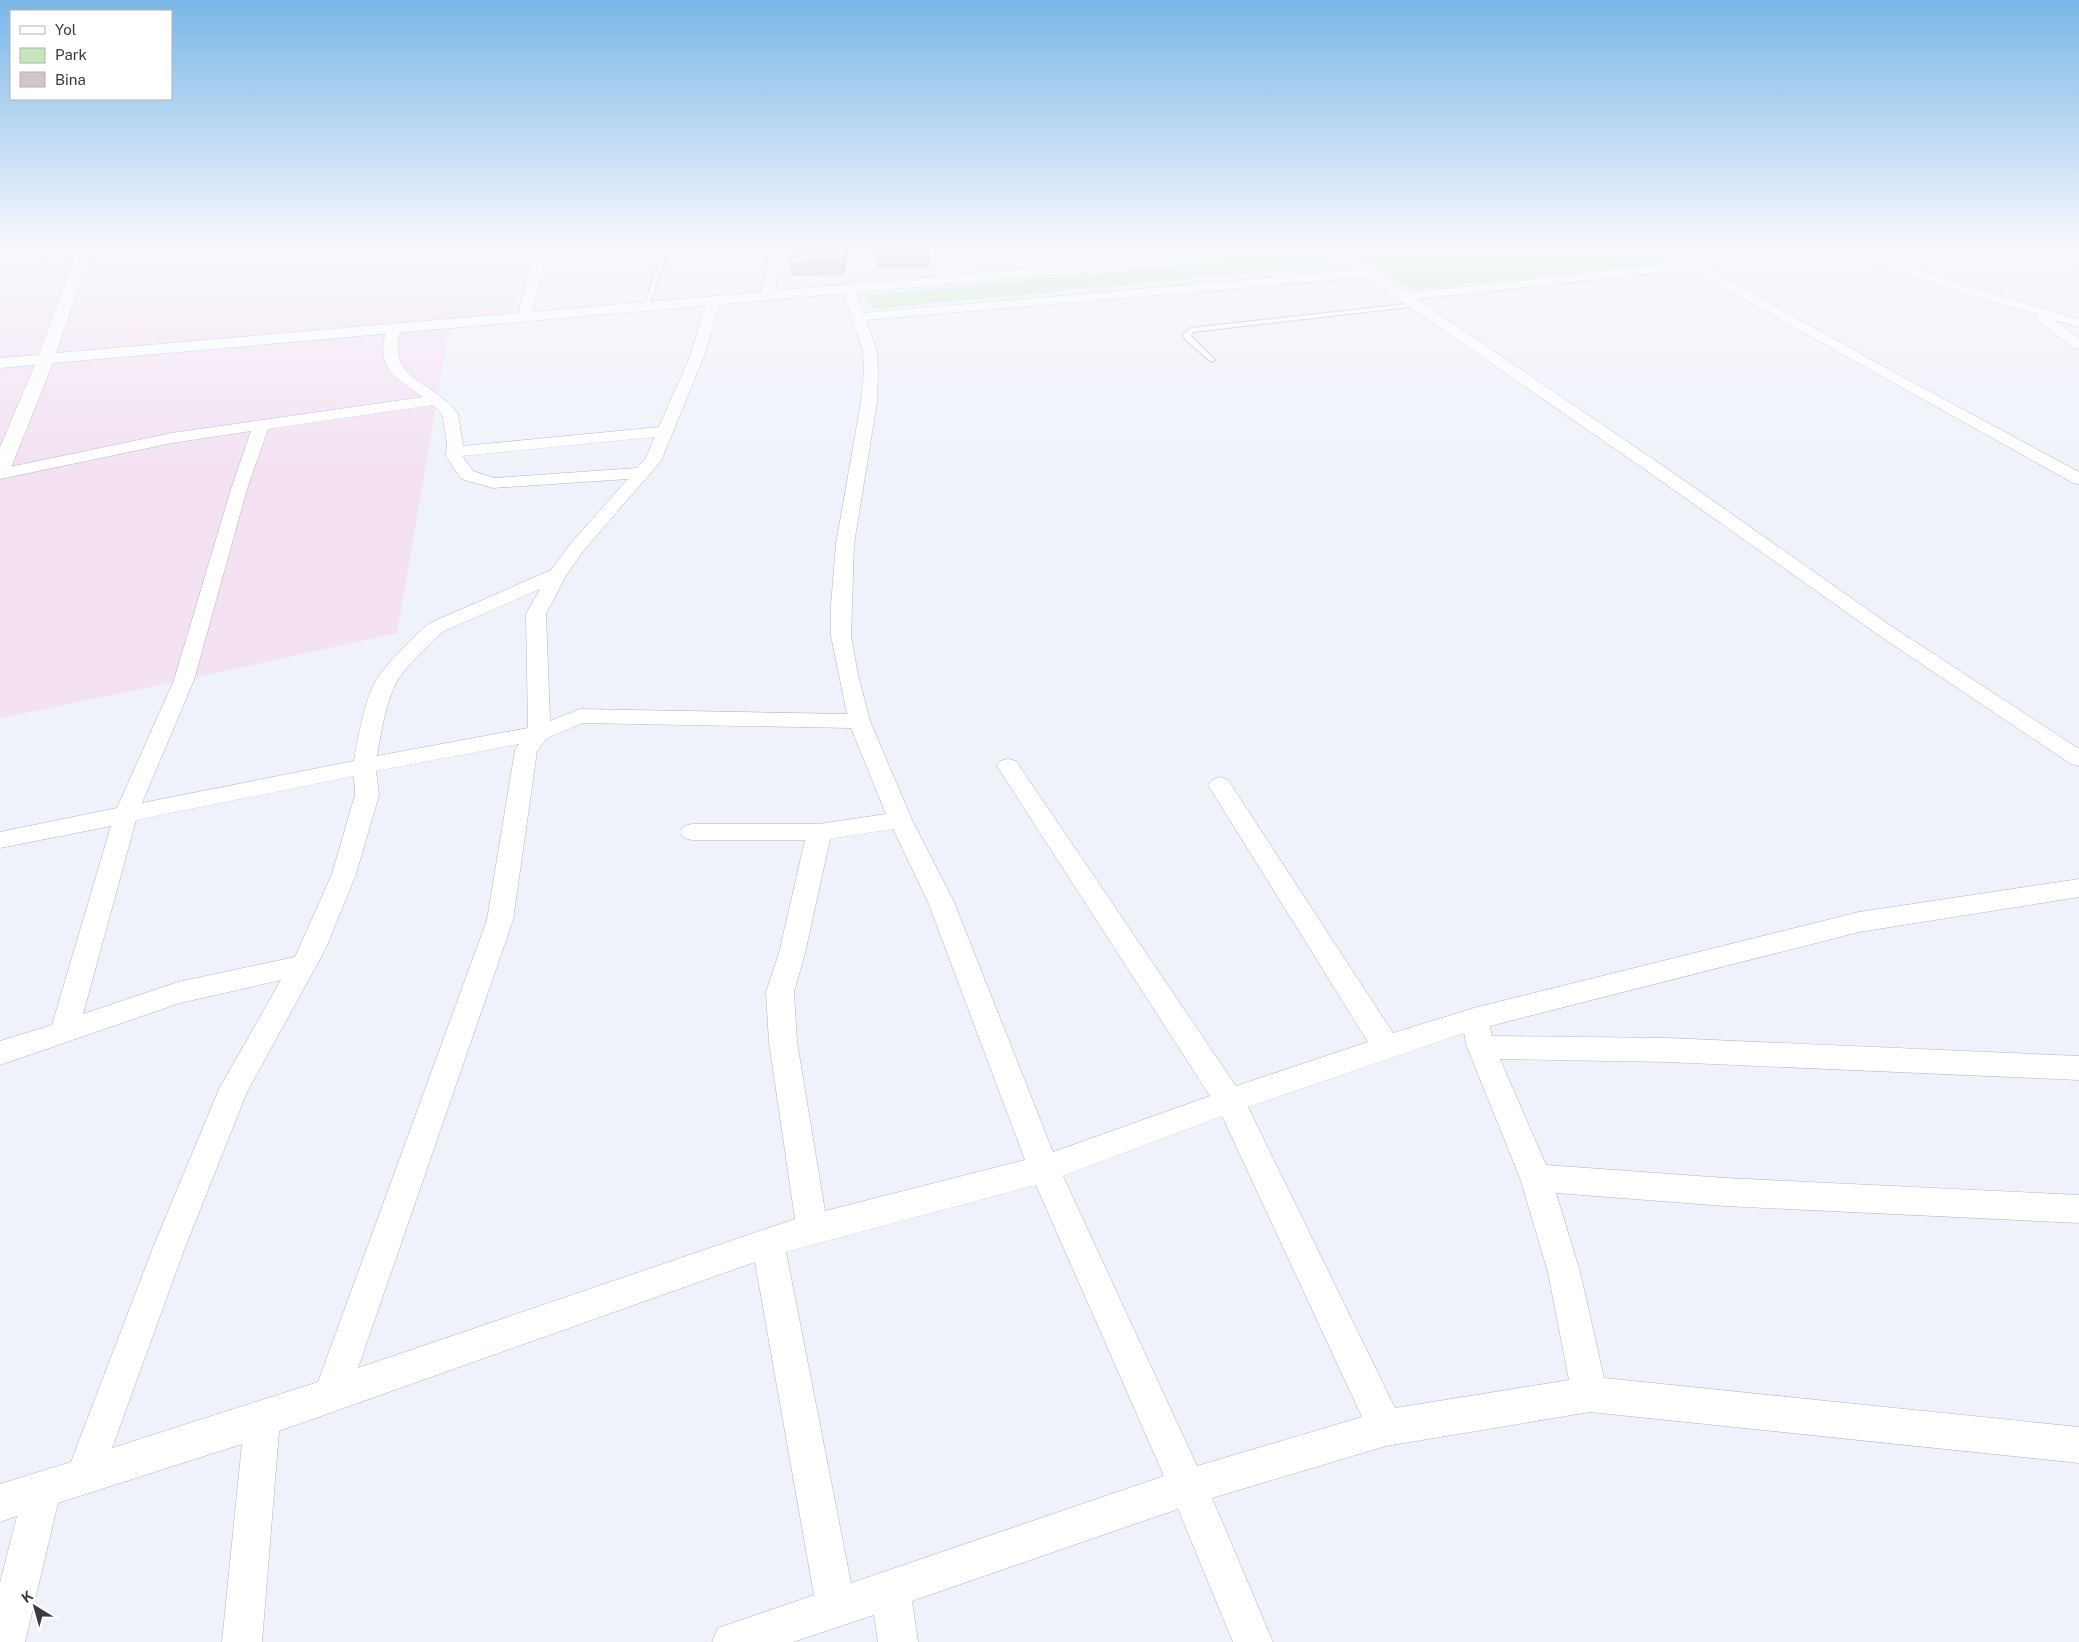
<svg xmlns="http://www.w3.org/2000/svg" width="2079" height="1642" font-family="'Public Sans',sans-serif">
<rect width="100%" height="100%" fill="#eff2fa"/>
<!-- industrial -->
<polygon fill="#f4e1f2" points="0,245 547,245 514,307 449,330 397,633 184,680 0,718"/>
<!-- green -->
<g fill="#c4e8bc">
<polygon points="1421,245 1634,245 1666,264 1411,290 1354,251"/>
<polygon points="1316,254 1338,268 1317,266 874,309 866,295"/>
</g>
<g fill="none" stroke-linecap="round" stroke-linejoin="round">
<!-- lane casing -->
<g stroke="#b2b5bc" stroke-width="2">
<g id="lane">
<polygon points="664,245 670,245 649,306 644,307"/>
<polygon points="1415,303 1418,305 1417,306 1193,332 1191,336 1215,360 1211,362 1185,339 1183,334 1191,328"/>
</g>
</g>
<!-- street casing -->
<g stroke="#b2b5bc" stroke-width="1">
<g id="street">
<polygon points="63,245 87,245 81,249 0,264 0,256"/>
<polygon points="536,245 548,245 531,318 524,322 517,318"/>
<polygon points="770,245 782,245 775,294 768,298 761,294"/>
<path d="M1018 245H1069C1063 252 1045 249 1036 250 1004 252 976 261 950 282L946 283 940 279C957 256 992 249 1018 245Z"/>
<path d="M1325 245H1336L1407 293 1678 263 1646 245H1661L1697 262 1875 362 2079 472V484L2073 483 1690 269 1417 299 1672 472 1891 626 2079 749V766L2071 764 1877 634 1660 480 1367 277 866 320 877 351 878 371 877 402 854 544 851 636 858 675 870 721 912 820 954 902 1053 1152 1210 1096 997 766 1000 761 1008 759 1016 761 1236 1086 1368 1042 1208 785 1212 780 1220 777 1228 780 1393 1033 1474 1008 1859 912 2079 879V897L1859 932 1490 1026 1492 1036 1667 1038 2079 1056V1080L1667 1062 1500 1059 1546 1165 1725 1178 2079 1195V1223L1725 1206 1556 1193 1580 1272 1604 1378 2079 1427V1463L1590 1412 1386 1446 1212 1498 1273 1642H1233L1178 1509 912 1601 918 1642H878L874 1615 793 1642H712L718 1628 814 1595 755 1262 279 1431 262 1642H222L242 1444 58 1503 25 1642H0V1583L17 1516 0 1522V1484L71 1462 152 1250 219 1089 281 980 180 1003 0 1065V1041L52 1025 111 826 0 848V832L117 808 174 680 231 489 251 431 172 443 0 479V469L172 433 423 397C395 377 374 367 387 329L394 325 401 329C384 381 434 380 458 414L463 446 659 427 690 356 707 300 714 296 719 297 721 300 704 356 661 461 584 550 567 574 546 614 550 721 580 709 847 714 831 636V605L836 544 861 402 864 371 863 351 842 288 843 285H853L863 313 1357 270 1326 249ZM433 405 442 414 447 443 446 456 461 479 493 488 628 479 572 542 551 570 430 623C416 634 383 667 375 682 364 703 358 737 354 761L142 803 194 680 247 489 268 429ZM655 437 645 459 637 468 494 478 473 471 462 456ZM540 589 526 614 528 728 377 756C381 733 385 707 395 685 401 671 432 641 444 631ZM583 723 851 728 886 814 819 824H692L684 826 680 832 684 838 692 840H805L779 953 766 992 769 1042 795 1219 358 1368 513 920 537 751 547 738ZM519 744 515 750 487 920 318 1382 112 1448 184 1250 247 1092 326 948 356 874 379 795 376 771ZM354 776 355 795 332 874 295 957 178 982 83 1014 136 820ZM893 829 928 902 1025 1160 825 1211 797 1042 794 992 805 953 830 839ZM1464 1033 1467 1047 1520 1178 1548 1272 1569 1380 1395 1408 1248 1107ZM1222 1116 1362 1417 1197 1466 1063 1176ZM1036 1185 1164 1476 851 1583 786 1252Z"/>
<polygon points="1690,245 1829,247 1828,245 1845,245 1969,286 2079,319 2079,327 2054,320 2079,338 2079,349 2074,348 2038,321 2036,318 2038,315 1959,292 1851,255 1696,249"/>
</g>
</g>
<!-- secondary casing -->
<g stroke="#b2b5bc" stroke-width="1">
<g id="secondary">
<polygon points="79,245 93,245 56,353 1304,245 1355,245 1348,249 53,363 10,470 7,474 0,476 0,447 35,365 0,368 0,358 39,355"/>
<polygon points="1925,245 2032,245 2079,249 2079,257 2011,251 1932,249"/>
</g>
</g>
<!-- lane -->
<use href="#lane" fill="#fff" fill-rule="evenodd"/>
<!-- street -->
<use href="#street" fill="#fff" fill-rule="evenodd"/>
<!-- secondary -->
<use href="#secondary" fill="#fff" fill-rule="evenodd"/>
</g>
<!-- wall -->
<g fill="#b3aba9">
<polygon points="930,245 929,268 877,269 876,257"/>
<polygon points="849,250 844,275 792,276 790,264"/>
</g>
<!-- shaded-wall -->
<g fill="#928b89">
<polygon points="847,245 849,245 849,250 844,275 843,263"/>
<polygon points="929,245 930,245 929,268 928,257"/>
</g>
<!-- building -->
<g fill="#d0c7c4" stroke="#928b89">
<polygon points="796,245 847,245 843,263 790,264"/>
<polygon points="878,245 929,245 928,257 876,257"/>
</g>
<!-- sky -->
<linearGradient id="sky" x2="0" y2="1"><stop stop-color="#7ab6e8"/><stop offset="0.52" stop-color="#f8f9fd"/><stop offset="1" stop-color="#f8f9fd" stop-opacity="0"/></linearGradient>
<rect width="2079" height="475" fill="url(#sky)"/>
<!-- legend -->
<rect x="10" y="10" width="162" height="90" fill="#ffffff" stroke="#b0b1b2"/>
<rect x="20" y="26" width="25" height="8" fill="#ffffff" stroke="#b0b1b2"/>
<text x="55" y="35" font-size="15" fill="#3a3b3e">Yol</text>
<rect x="20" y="48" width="25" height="15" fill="#c4e8bc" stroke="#b0b1b2"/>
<text x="55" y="60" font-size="15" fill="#3a3b3e">Park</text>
<rect x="20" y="72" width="25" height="15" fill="#d0c7c4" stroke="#b0b1b2"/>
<text x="55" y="85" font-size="15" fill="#3a3b3e">Bina</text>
<!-- north arrow -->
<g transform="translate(35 1607) rotate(323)" stroke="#ffffff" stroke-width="4" paint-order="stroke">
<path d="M0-4L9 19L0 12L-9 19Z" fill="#3a3b3e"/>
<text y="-8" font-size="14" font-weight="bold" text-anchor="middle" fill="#3a3b3e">K</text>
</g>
</svg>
